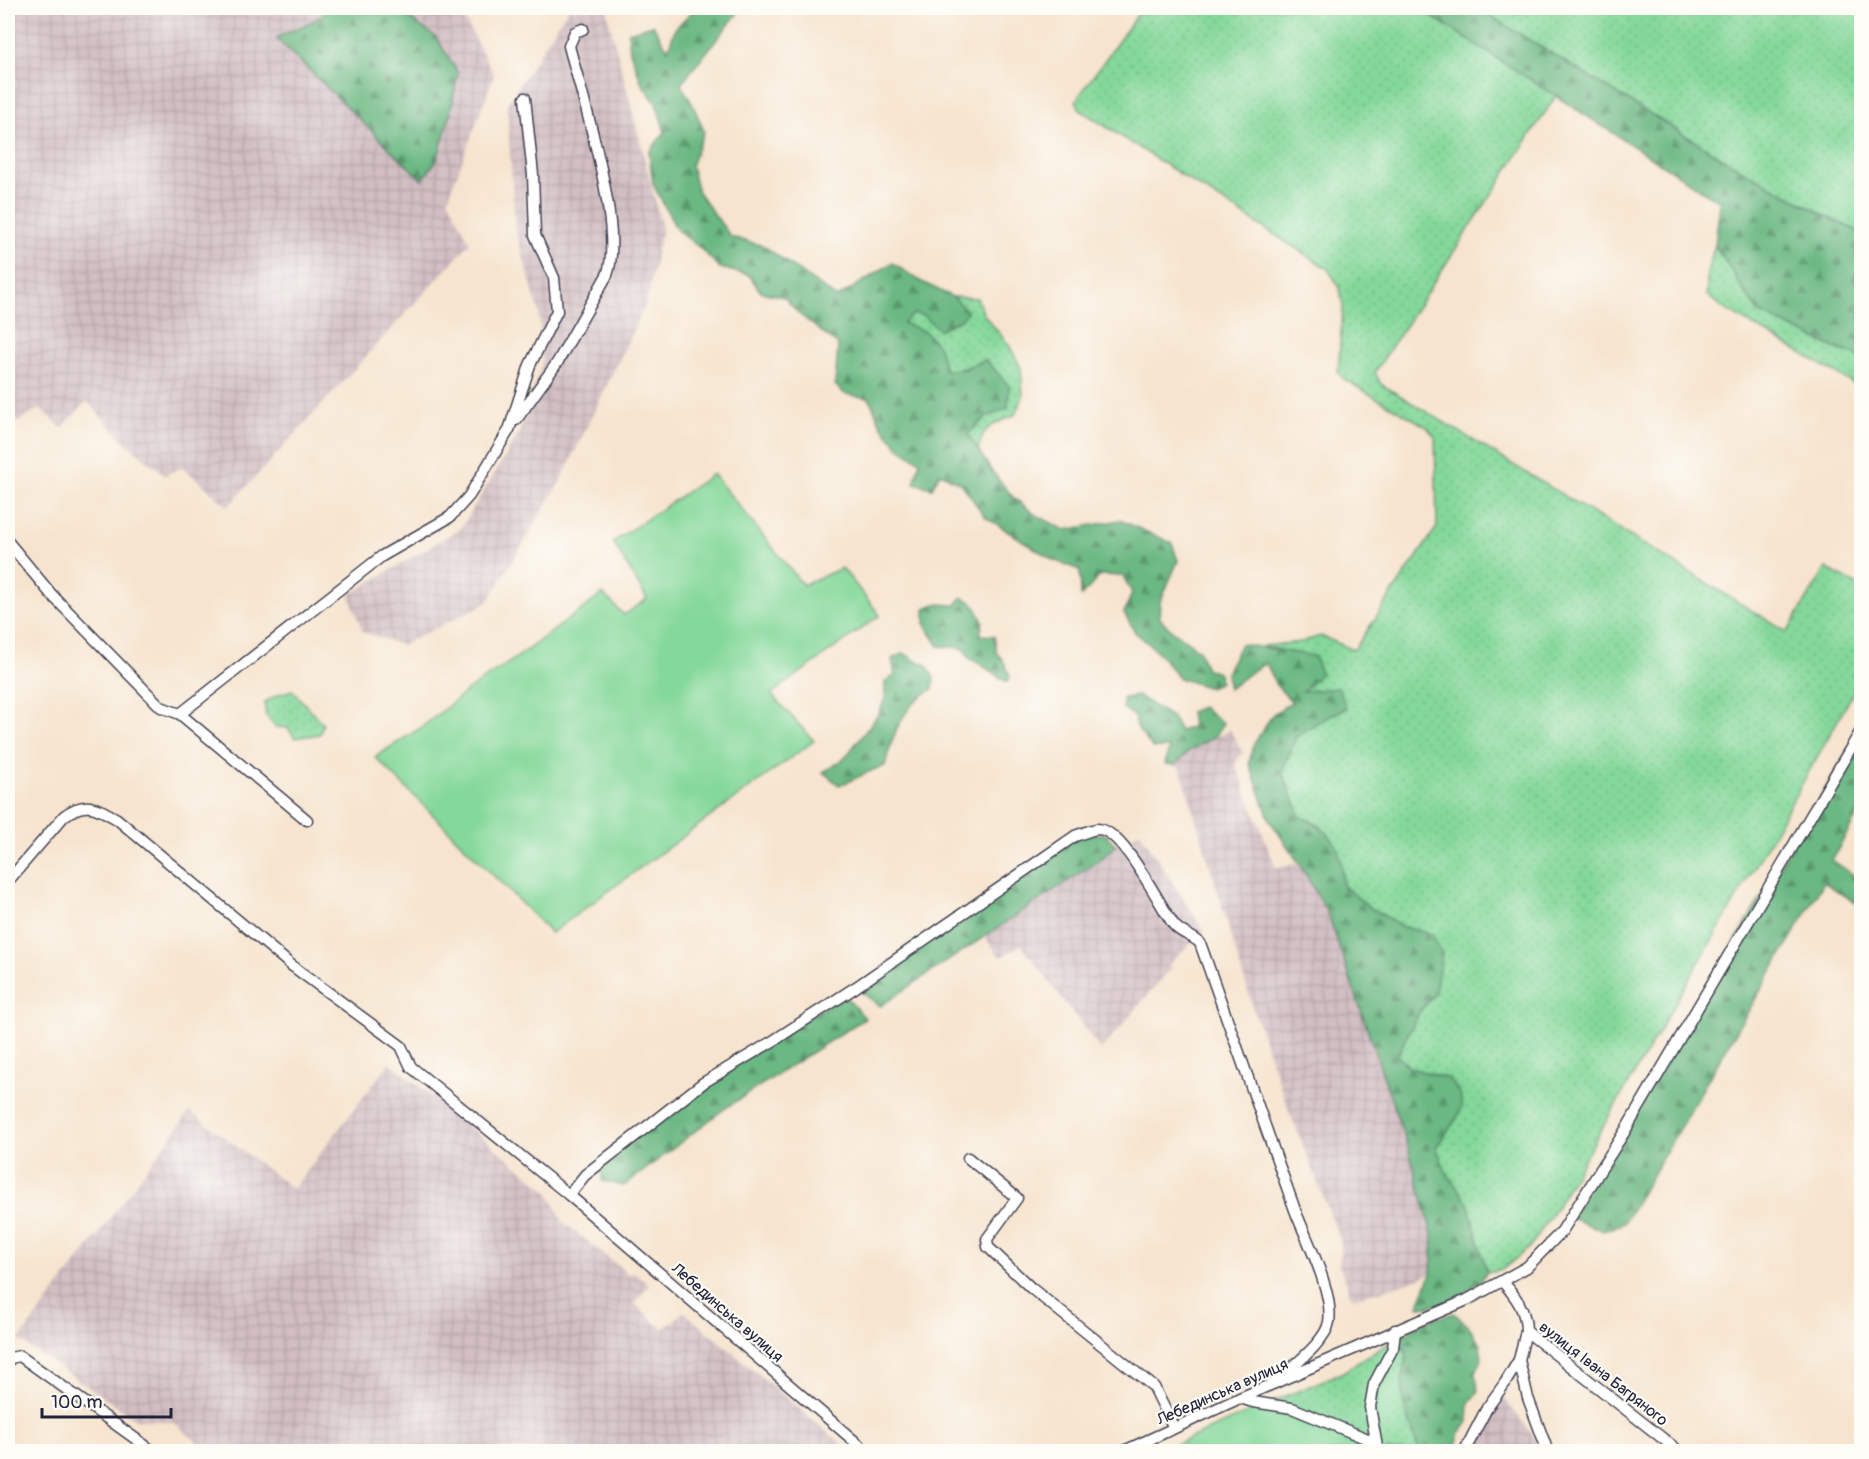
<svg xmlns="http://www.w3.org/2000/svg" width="1869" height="1459" font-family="Pangolin,sans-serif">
<defs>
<pattern id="industrial-grid" width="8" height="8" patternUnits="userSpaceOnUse" patternTransform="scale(1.5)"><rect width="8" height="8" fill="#d2bec3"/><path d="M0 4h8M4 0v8" fill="none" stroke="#b4a3a8"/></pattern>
<pattern id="grass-dots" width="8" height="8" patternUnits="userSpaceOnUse" patternTransform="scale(1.5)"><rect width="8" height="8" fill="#84d89a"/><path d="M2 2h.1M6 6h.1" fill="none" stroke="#72b986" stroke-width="1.8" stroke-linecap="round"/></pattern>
<pattern id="forest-firs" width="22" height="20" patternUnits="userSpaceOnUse" patternTransform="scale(1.5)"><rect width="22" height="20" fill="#6bb882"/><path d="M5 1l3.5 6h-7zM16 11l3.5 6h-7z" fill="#58956c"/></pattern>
</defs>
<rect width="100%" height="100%" fill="#fdfcf7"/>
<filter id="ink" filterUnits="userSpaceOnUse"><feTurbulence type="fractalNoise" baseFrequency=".0167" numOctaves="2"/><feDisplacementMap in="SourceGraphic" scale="12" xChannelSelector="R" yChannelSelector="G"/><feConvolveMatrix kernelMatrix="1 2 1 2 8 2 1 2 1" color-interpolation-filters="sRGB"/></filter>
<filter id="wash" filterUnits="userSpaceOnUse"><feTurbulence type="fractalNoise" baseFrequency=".008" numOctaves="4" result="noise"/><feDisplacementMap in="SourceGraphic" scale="24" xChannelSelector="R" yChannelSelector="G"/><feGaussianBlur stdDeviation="1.35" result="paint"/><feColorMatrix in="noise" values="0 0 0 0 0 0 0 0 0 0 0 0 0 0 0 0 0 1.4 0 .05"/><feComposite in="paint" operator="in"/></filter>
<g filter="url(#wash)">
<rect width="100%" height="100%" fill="#f6e4ce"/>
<!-- industrial -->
<g fill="url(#industrial-grid)">
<polygon points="8,8 459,8 494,75 448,199 470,243 228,507 183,467 165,475 126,443 87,401 62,428 40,408 18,422 8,412"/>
<polygon points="569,8 606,8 662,227 646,304 560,482 488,602 402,645 363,632 349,595 461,528 520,432 542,363 539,312 515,228 507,104"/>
<polygon points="1230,730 1243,752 1235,763 1276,868 1299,863 1328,914 1411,1157 1433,1238 1431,1274 1388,1289 1352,1298 1339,1265 1341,1242 1288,1108 1253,1008 1181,770 1175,765 1189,751"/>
<polygon points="1140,832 1204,931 1169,964 1170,969 1101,1050 1021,945 1000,957 985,937 1101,859 1116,845"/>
<polygon points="390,1062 548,1191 563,1222 630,1275 634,1272 649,1285 634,1303 656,1323 663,1329 684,1312 850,1451 208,1451 173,1422 135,1419 19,1340 190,1111 293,1189"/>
<polygon points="1503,1397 1544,1450 1543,1452 1471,1452"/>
</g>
<!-- grass -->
<g fill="url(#grass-dots)" stroke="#537d6a" stroke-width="1.5">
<polygon points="1142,8 1419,8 1556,96 1375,372 1381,384 1787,632 1826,568 1861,587 1861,679 1763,853 1555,1209 1531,1246 1503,1269 1487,1272 1468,1203 1446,1172 1436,1147 1457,1118 1449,1079 1410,1068 1397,1056 1420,1011 1434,995 1431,934 1403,927 1369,907 1343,885 1343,874 1321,826 1300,816 1282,772 1296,737 1318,722 1346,708 1302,691 1314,657 1262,646 1301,642 1321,636 1354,650 1437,527 1435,437 1427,427 1345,380 1338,373 1343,306 1339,286 1328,269 1080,110 1076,100"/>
<polygon points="1477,8 1861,8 1861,232 1837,222 1740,169"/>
<polygon points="1715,245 1758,312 1833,347 1861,357 1861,388 1721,307 1707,295 1707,272"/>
<path d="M953 297 977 298 984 315 1009 345 1021 368 1023 395 1015 415C992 426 983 424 978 451L967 434 986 417 1008 408 986 360 964 368 945 371C937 338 934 336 902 323L914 313 924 316 967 312Z"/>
<polygon points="292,690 323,724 320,734 295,738 288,728 275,727 266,716 264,703 277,695"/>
<polygon points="1397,1338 1407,1354 1402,1378 1404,1405 1419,1451 1353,1451 1355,1444 1258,1408 1343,1372"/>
</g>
<!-- forest -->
<g fill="url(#forest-firs)" stroke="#466d5e" stroke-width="1.5">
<polygon points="331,8 346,8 378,13 398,11 436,37 458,73 450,115 437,160 422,180 276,38 315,20"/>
<polygon points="695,8 742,8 681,84 693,105 704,131 691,166 698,192 731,237 764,246 837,298 892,263 922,282 953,297 967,311 963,318 939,330 924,316 914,313 903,323 925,332 939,347 945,371 964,368 986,360 1009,386 1008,408 986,417 968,434 991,470 1012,496 1036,515 1065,530 1120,520 1172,543 1178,561 1160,602 1159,617 1170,629 1199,650 1206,669 1219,673 1220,682 1210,688 1179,678 1159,653 1135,632 1124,613 1132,593 1123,576 1101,575 1081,596 1080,570 1053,560 984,516 962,484 940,473 932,488 914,483 920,461 900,449 882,427 869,398 845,394 835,385 838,345 798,313 784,297 761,292 749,275 720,268 700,248 677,230 653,184 649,152 665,132 656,103 642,84 630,51 628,32 653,25 668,50 675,29"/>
<polygon points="1419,8 1477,8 1740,169 1837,222 1861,232 1861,357 1833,347 1758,312 1715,245 1720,202"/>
<path d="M962 597 973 603 983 621 980 635 994 636 997 653 1004 662 1010 677 1007 682C993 675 984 664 970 659L963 648 939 646 925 625V608L935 604 956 605Z"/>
<path d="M1241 644 1314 656 1321 673 1303 691 1339 688 1346 708 1318 722 1296 737 1282 772 1300 816C1336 834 1341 845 1343 886L1369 907 1403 927 1432 934 1442 954 1434 995 1420 1011 1397 1055 1410 1068 1449 1079 1460 1093 1462 1107 1457 1118 1436 1147 1446 1172 1468 1203 1487 1272C1472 1295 1445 1306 1418 1307L1431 1274 1433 1238 1411 1157 1328 914 1299 863 1270 821 1249 763 1254 744 1273 714 1292 702 1276 685 1266 663 1252 671 1229 689 1226 673Z"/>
<path d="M904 653 916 661 926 664 934 678 933 689C928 692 921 696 917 700 899 716 890 744 885 766 868 770 856 780 839 785L823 772 844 759 878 715 885 699V682L895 675 892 659Z"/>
<polygon points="1138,696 1173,718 1180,731 1192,727 1190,712 1202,707 1223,723 1216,736 1189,751 1175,765 1165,764 1169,748 1153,748 1139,731 1133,715 1123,708 1123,698"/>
<polygon points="1861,729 1861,809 1832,860 1861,880 1861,906 1824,882 1624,1223 1604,1231 1571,1218"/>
<polygon points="1090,834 1105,834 1116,845 1101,859 880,1006 859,990 1075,839"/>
<polygon points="844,995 865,1018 724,1109 624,1186 602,1181 601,1164 703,1083"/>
<polygon points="1454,1313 1471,1329 1480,1345 1482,1358 1476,1372 1478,1393 1469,1402 1468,1422 1459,1434 1455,1451 1419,1451 1404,1405 1402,1378 1407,1354 1397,1338 1424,1322"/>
</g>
<!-- garden -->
<g fill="#84d89a" stroke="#537d6a" stroke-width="1.5">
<polygon points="713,474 803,585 842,568 880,615 771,694 814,741 551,933 375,757 422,727 468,690 520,655 603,594 624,615 647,599 613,542"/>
<polygon points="1258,1408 1290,1415 1356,1443 1353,1452 1159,1452"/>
</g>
</g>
<g filter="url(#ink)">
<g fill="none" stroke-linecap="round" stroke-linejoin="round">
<!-- minor casing -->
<g stroke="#423f51" stroke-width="13">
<g id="minor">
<path d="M516 420 557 363 607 275C625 230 582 96 569 46L575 32 583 29"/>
<polyline points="8,542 51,594 161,707 180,714 307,820"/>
<polyline points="180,714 382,556 450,517 469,496 509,430 530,365 557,311 554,278 535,235 533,175 525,98"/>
<path d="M8 881 64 816C85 800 96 807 117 819L291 965 401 1046 411 1067 569 1195 867 1452"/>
<polyline points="968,1158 1017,1198 987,1239 988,1247 1031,1288 1154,1387 1174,1428"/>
<path d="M569 1195 585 1175 703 1083 773 1041 856 987 1075 836C1081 834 1090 830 1097 829 1123 828 1159 905 1174 925 1180 933 1193 936 1200 943 1232 1032 1263 1121 1295 1210 1306 1239 1334 1292 1329 1322 1326 1342 1290 1368 1275 1383"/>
<path d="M1503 1282C1516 1297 1526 1310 1526 1331L1680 1452"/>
<polyline points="1526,1331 1519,1360 1528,1398 1548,1452"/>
<polyline points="8,1362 10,1358 20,1356 154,1452"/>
<polyline points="1240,1398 1253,1402 1292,1408 1370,1440 1377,1447 1378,1452"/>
<polyline points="1377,1447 1370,1407 1374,1384 1393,1348 1395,1330"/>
<polyline points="1122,1452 1240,1398 1467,1300 1527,1267 1562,1231 1625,1131 1862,729"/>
<polyline points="1464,1452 1487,1408 1505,1383 1519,1360"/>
</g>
</g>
<!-- minor -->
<use href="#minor" stroke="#fff" stroke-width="10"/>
</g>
</g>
<g text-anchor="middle" stroke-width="4.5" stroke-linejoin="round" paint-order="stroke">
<!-- street labels -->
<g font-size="16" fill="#22223b" stroke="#fdfcf7">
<text transform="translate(728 1312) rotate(41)" y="6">Лебединська вулиця</text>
<text transform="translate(1604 1373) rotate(38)" y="6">вулиця Івана Багряного</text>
<text transform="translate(1222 1391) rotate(-24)" y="6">Лебединська вулиця</text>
</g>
</g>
<!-- margin -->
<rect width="1869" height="1459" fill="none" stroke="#fdfcf7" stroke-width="30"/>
<!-- scale -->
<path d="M42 1408v9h129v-9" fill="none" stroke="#22223b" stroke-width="3"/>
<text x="51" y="1408" font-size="18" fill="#22223b" stroke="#fdfcf7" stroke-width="4.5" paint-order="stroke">100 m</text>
</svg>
